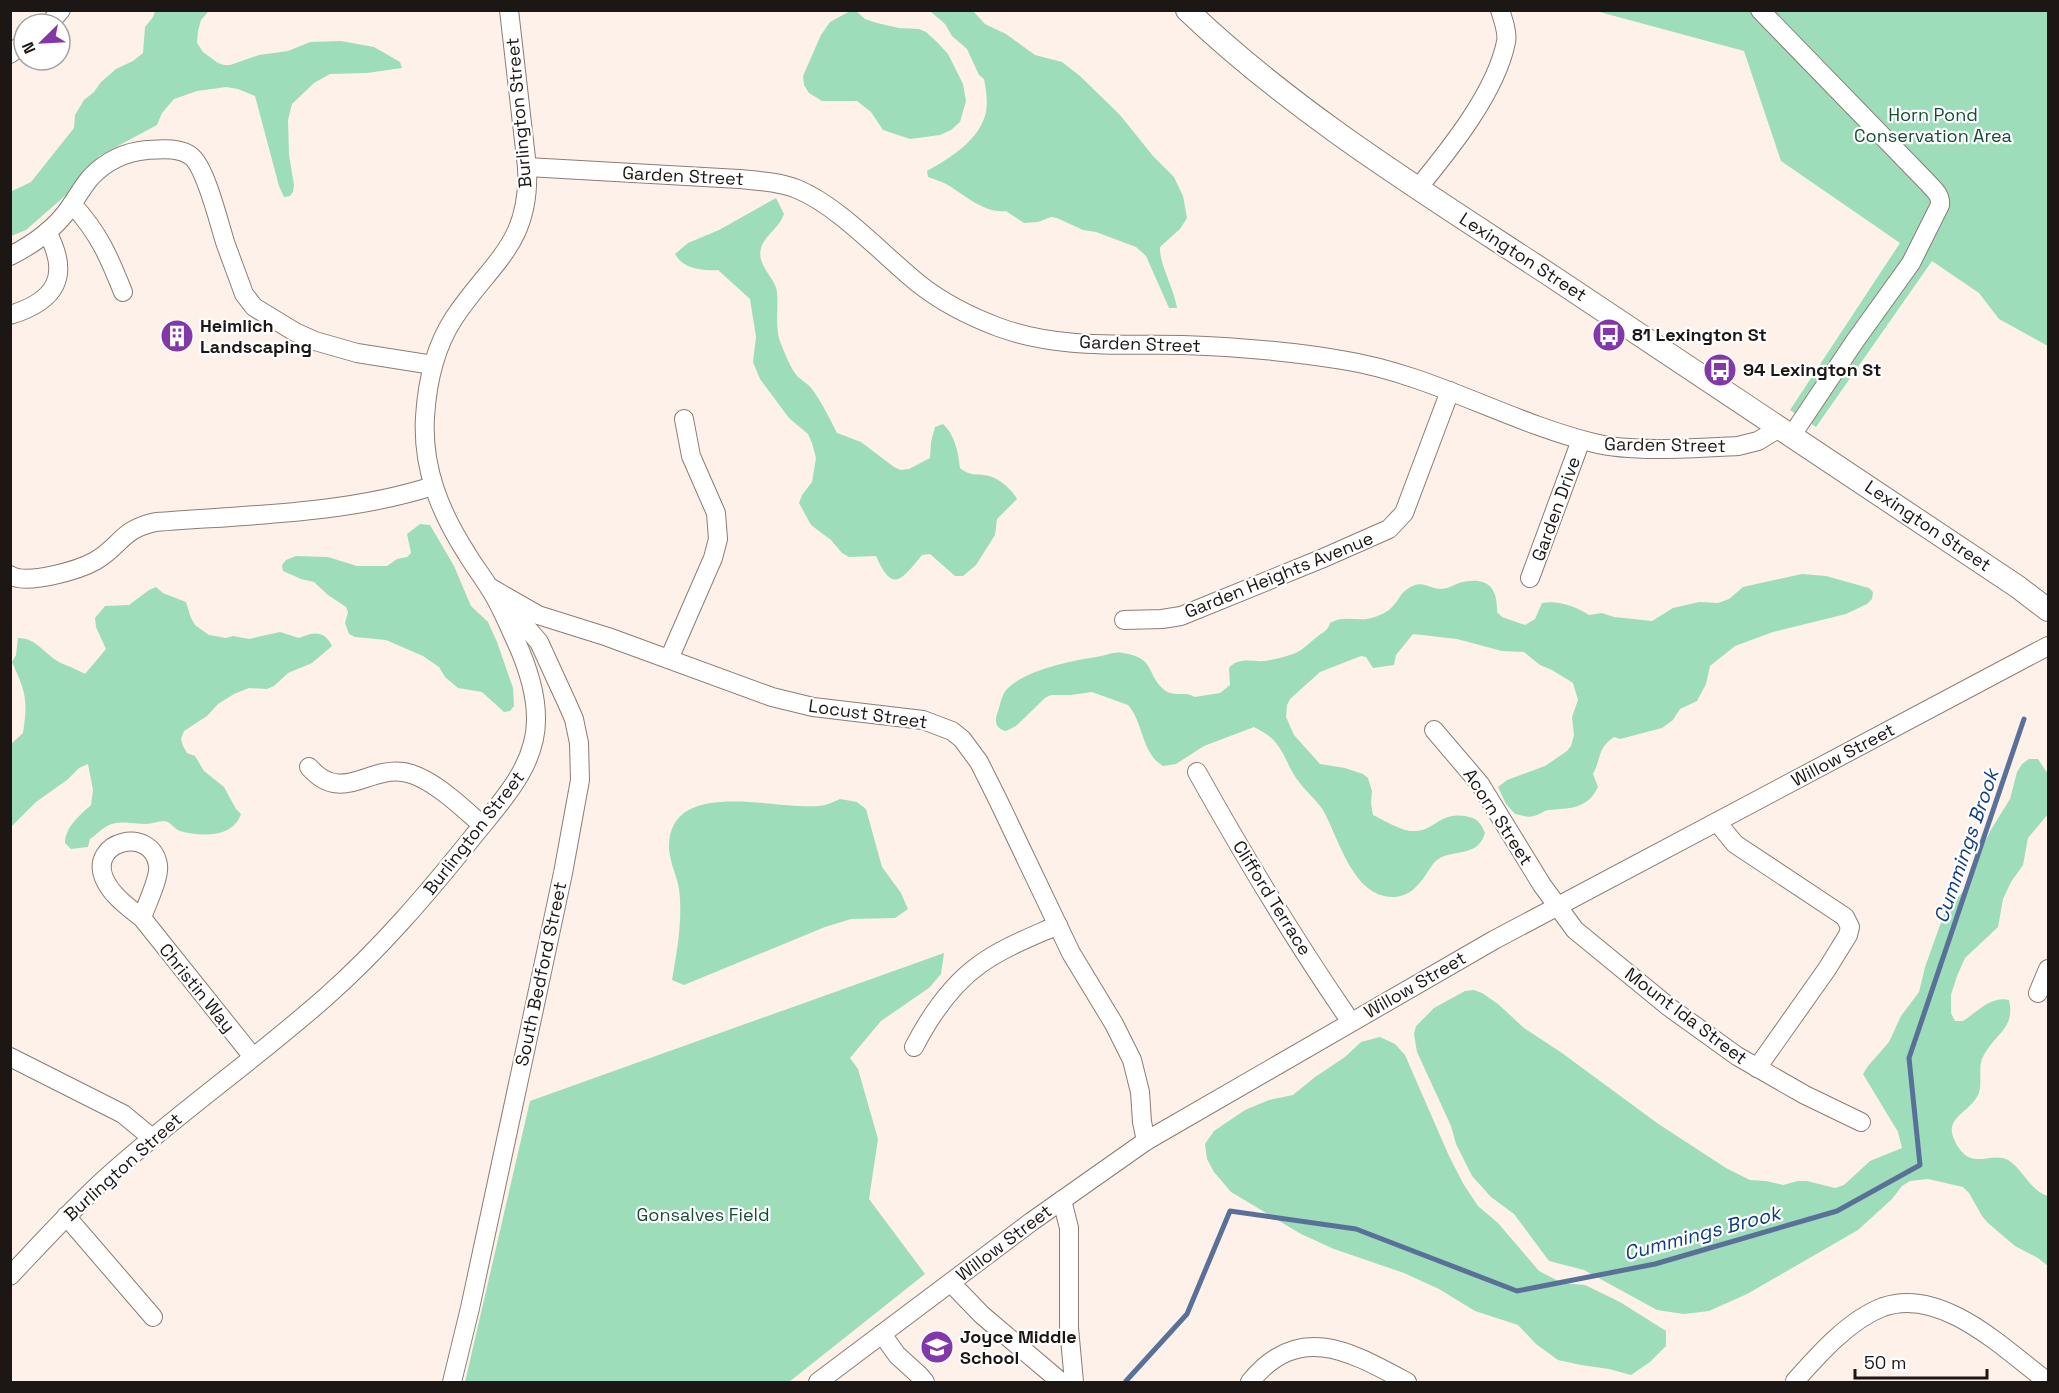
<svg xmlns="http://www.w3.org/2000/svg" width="2059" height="1393" font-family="'Space Grotesk',sans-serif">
<rect width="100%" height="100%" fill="#fdf1ea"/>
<!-- green -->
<g fill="#9eddba">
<polygon points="155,11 209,11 201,20 198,31 197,43 203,52 218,63 224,65 230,65 259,55 288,51 310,42 341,41 374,47 400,62 402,68 367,73 330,74 314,83 292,104 288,120 289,155 294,185 293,192 290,196 284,197 279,186 255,96 238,89 226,87 197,91 174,99 162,113 157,125 99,156 66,195 26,230 11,236 10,192 31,182 74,128 75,115 84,100 94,92 101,82 116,69 133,61 143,53 145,27 153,17"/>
<polygon points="850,11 856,11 865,19 877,23 899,28 919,29 926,32 937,42 948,54 963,84 966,101 960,122 951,130 940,135 910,139 883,130 871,112 857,101 822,101 809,93 804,85 803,76 821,35 830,22"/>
<path d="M930 11H973L985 24 1006 34 1035 55 1062 62 1080 76 1120 115 1153 156 1174 177 1183 196 1187 218 1180 229 1160 247C1159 264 1174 288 1177 308H1169L1146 256 1136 247 1096 232 1083 230 1057 218 1051 217 1038 222 1024 223 1006 211C984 214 964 194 946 184 940 181 934 179 928 177L927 171C950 158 980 140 986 112 988 101 986 90 984 79L979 75 967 49 952 36 945 24Z"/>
<polygon points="1596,11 2048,11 2048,346 1999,319 1979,293 1932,261 1816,427 1790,410 1900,243 1781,161 1744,51"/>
<path d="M776 198 784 214C780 227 765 235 761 248 757 263 770 274 775 285 781 296 773 326 781 344 785 354 791 369 798 377 803 381 808 384 812 389 822 403 829 417 837 433L861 442 894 467 901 470 909 469 930 458 931 442 935 427 943 424C955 435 958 452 960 468 972 478 979 472 992 477 1001 480 1012 490 1017 499L997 519 995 535 976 565 963 576H955L930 554 922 555C902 579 893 595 876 556L849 557 842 553 831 540 811 525 799 503 802 495 812 482 816 458 812 443 808 434 789 418 760 379 753 362 756 337 750 299 718 270C703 271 683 269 675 254L688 243 719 230Z"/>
<polygon points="420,524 430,525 454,566 471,606 488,622 497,642 513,688 514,706 510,711 504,712 482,692 458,688 445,677 439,667 423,656 386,640 355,637 349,634 345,623 348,612 346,607 328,595 314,582 301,579 283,571 282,565 286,560 296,556 328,557 357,566 387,566 397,559 407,557 411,553 407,534"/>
<path d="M1802 574 1826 576 1869 588 1873 592 1872 599 1867 604 1846 614 1773 632 1735 646 1710 666 1706 684 1697 701 1680 709 1673 720 1662 728 1620 739 1614 737C1597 749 1602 757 1593 774L1598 787C1587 810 1569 808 1548 810 1543 811 1539 815 1534 816 1528 818 1521 815 1515 814L1506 804 1498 787 1507 780 1545 766 1567 751 1571 746 1574 735 1572 717 1578 700 1573 683 1552 670 1540 665 1524 652 1502 651 1457 639 1413 634 1396 655 1394 665 1373 668 1366 657 1361 656 1320 672 1290 699 1287 705 1286 717 1294 735 1320 764 1345 768 1363 774 1368 778 1372 791 1371 803 1373 815C1383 820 1402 831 1412 831 1435 832 1438 812 1465 816 1477 818 1481 823 1485 833 1477 861 1447 846 1433 864 1426 874 1420 885 1410 892 1401 897 1394 898 1384 896 1351 889 1337 835 1323 810 1316 799 1306 792 1299 782 1289 770 1286 755 1276 743 1271 736 1262 731 1254 727L1204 746 1176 764 1163 766C1141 753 1144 723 1128 705L1092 692 1071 695H1051L1045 698 1016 726 1006 731C997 729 994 723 997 714 1000 707 1001 695 1007 689 1025 670 1071 661 1096 657 1105 656 1114 651 1123 653 1155 658 1146 672 1162 688 1173 699 1184 690 1195 697L1220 693 1230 685 1229 668C1240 655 1256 664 1270 660 1277 659 1286 656 1293 654 1305 650 1313 638 1324 632L1328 628 1330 623C1344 614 1360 623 1375 617 1380 615 1388 612 1391 608 1397 603 1400 594 1406 590 1422 578 1426 588 1441 589 1447 589 1454 585 1459 583 1485 576 1498 585 1497 612L1502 617 1525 625 1535 619 1542 603C1558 600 1577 607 1589 615L1602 613 1614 617 1652 621 1673 608 1699 602 1718 603 1729 599 1743 587Z"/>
<path d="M156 587 163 593 186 602 191 618 195 625 209 635 226 638 233 636 249 639 280 632 299 638C314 632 324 630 332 646L312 663 288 673 274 686 267 689 249 688 234 694 218 704 207 716 184 731 181 739 183 746 187 753 195 756 204 771 224 787 236 809 241 814C233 838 201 837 180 831 173 828 171 822 164 821 158 821 152 824 146 824 132 824 117 819 104 828 99 831 95 836 90 839L88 847 71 849 65 843C65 827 80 815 91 805L93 790 88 764 79 768 67 780 36 802 11 827V744L23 733C28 699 26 693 12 662L16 655 18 638C38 638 46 657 63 664 71 667 78 670 85 674L106 649 96 627 95 618 105 606 129 605 149 590Z"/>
<path d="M2029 759H2038L2048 774V814L2028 838 2023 865 2011 882 2003 899 1998 927 1965 958 1957 976 1951 995V1013L1955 1021H1963C1978 1012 1990 996 2009 1000 2016 1030 1993 1034 1982 1059 1978 1070 1983 1084 1978 1095 1970 1112 1944 1118 1954 1139 1956 1145 1960 1150 1964 1154 1977 1166 1994 1152 2008 1160 2024 1170 2029 1190 2048 1196V1266L2038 1258 2015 1246 1988 1223 1982 1216 1969 1193 1963 1187 1928 1179 1910 1181 1902 1186 1892 1199 1858 1230 1747 1294 1709 1311 1684 1314 1657 1310 1584 1270 1549 1261 1514 1214 1491 1197 1472 1176 1456 1144 1451 1126 1417 1052 1414 1034 1416 1026 1434 1008 1465 991 1474 990 1482 993 1498 1004 1524 1028 1562 1053 1657 1123 1726 1168 1750 1180 1766 1181 1783 1185 1798 1181H1807L1835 1188 1844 1185 1870 1161 1902 1148 1898 1132 1863 1074 1868 1066 1889 1042 1901 1016 1919 992 1925 967 1944 914 1966 888 1975 860 1992 828 2010 799 2017 772 2022 764Z"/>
<path d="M840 799 857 802 866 809 882 867 901 893 908 909 895 918 851 919 825 927 684 985 672 980C677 951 683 919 679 889 677 876 670 863 669 849 667 776 775 810 818 806 826 806 833 802 840 799Z"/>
<polygon points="944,953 941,974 929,988 881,1021 850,1058 858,1069 878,1139 869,1199 925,1274 789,1382 465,1382 530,1101"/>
<polygon points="1380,1037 1395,1044 1405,1055 1449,1156 1464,1185 1478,1206 1498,1223 1539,1271 1562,1283 1585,1285 1620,1302 1666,1331 1666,1346 1650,1362 1631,1375 1609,1369 1581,1365 1558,1360 1536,1344 1518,1325 1475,1311 1439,1289 1404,1273 1334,1249 1301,1234 1231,1192 1214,1172 1207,1159 1205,1144 1214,1131 1245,1110 1269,1100 1293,1095 1315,1077 1345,1057 1361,1042"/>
</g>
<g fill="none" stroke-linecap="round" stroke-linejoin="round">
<!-- stream -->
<polyline stroke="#597198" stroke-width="5" points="1126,1381 1187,1314 1230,1211 1356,1229 1517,1291 1655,1264 1837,1211 1920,1165 1909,1058 2024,719"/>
<!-- minor casing -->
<g stroke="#8b7d75" stroke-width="20">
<g id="minor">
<path d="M1760 10 1927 182C1933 189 1941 194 1940 205L1911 263 1855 341 1792 435"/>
<polyline points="49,24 61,10"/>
<polyline points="10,54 24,43"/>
<path d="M527 167 739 179C759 181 779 182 797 189 839 206 883 255 919 284 943 303 969 316 998 327 1057 349 1121 344 1183 345 1236 347 1289 351 1342 360 1431 374 1508 422 1594 443 1633 453 1697 448 1738 446L1758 441 1781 427"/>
<path d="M1418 188C1450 149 1496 92 1506 42 1508 33 1503 19 1500 10"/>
<path d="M72 204C99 233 109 257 123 292"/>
<path d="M10 256C34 244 55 229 70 207 77 197 83 186 91 177 107 160 125 152 147 150 161 149 181 147 192 157 206 169 219 223 225 242 231 259 238 277 244 294L254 307 295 332 315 341 357 353 433 365"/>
<path d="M10 315C56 301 71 276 47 232"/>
<path d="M10 575C25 586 79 570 95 561 121 546 121 529 156 522 246 515 346 514 433 486"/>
<polyline points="1530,578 1581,440"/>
<polyline points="491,588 538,615 608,637 772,697 813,707 923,720 952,731 962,739 979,762 997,798 1071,953 1114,1024 1132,1060 1140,1092 1142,1122 1146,1141"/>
<polyline points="1124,620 1162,619 1181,616 1321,559 1389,529 1404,513 1450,391"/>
<polyline points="669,659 713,558 718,539 716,513 691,456 684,419"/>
<polyline points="1434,730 1480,784 1542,885 1575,930 1669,1007 1737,1056 1805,1095 1861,1122"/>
<path d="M309 767C341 804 367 767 403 772 430 776 462 807 482 825"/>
<path d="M1197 772C1245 858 1295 941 1351 1022"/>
<polyline points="1717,822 1735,844 1845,917 1850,927 1848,935 1827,969 1757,1068"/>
<path d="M142 918C128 907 111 895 104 878 89 841 151 825 158 865 160 878 146 905 142 918L253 1057"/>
<polyline points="2038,993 2048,969"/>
<path d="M914 1047C930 1016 950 986 979 965 1002 948 1031 937 1058 925"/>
<polyline points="10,1057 123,1114 152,1138"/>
<polyline points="1062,1200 1069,1228 1069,1328 1074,1382"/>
<polyline points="66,1216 153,1317"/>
<path d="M10 1276C42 1242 73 1208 107 1177 178 1113 256 1059 327 996 381 948 427 894 472 838 500 803 537 766 536 718 536 690 526 663 515 639 507 622 500 604 490 589 483 577 474 566 467 554 440 512 422 468 425 417 427 384 435 347 454 318 491 262 531 244 527 167L509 10"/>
<polyline points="951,1283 982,1315 1061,1382"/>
<polyline points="882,1334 897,1355 920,1376 925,1382"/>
<path d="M1795 1381C1819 1354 1849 1320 1883 1307 1942 1286 2005 1350 2048 1382"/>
<polyline points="452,1382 470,1308 527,1042 563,873 580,780 579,743 574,719 567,703 539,642 507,605"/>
<polyline points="818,1382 1031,1222 1146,1141 1494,940 2048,646"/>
<path d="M1250 1382C1299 1321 1351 1352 1407 1382"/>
</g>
</g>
<!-- major casing -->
<g stroke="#8b7d75" stroke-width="24">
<path id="major" d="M1187 10C1297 115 1427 194 1553 277 1708 379 1863 483 2018 587L2048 610"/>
</g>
<!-- minor -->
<use href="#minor" stroke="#fff" stroke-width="18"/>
<!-- major -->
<use href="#major" stroke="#fff" stroke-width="22"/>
</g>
<!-- icons -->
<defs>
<g id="bus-disc" transform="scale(1.725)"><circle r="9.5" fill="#8238a9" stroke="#fff"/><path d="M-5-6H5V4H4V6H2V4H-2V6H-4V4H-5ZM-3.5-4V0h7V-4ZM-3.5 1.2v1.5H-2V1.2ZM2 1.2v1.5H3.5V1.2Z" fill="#fff"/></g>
<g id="building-disc" transform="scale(1.725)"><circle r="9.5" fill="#8238a9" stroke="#fff"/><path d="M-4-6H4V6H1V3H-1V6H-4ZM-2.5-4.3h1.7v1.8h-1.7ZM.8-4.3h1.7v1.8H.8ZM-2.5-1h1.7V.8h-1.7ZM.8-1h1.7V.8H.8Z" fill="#fff"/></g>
<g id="school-disc" transform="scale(1.725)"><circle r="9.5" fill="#8238a9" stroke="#fff"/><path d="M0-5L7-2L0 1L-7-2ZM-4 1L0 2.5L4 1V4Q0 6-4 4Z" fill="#fff"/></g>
</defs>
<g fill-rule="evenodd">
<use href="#bus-disc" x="1609" y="335"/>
<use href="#building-disc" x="177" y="336"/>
<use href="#bus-disc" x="1720" y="370"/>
<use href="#school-disc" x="937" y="1347"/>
</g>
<g text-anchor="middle" stroke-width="4.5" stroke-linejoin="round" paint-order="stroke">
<!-- street labels -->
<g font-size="18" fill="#1c1714" stroke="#fff">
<text transform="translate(519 113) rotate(-95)" y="6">Burlington Street</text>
<text transform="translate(683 176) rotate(3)" y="6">Garden Street</text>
<text transform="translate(1523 257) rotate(33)" y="6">Lexington Street</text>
<text transform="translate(1140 344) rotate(2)" y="6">Garden Street</text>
<text transform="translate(1665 445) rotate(1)" y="6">Garden Street</text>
<text transform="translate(1556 509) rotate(-70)" y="6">Garden Drive</text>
<text transform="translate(1928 526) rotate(34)" y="6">Lexington Street</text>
<text transform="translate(1279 575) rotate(-22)" y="6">Garden Heights Avenue</text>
<text transform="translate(868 714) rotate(8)" y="6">Locust Street</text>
<text transform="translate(1843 755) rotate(-28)" y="6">Willow Street</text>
<text transform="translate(1498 817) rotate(57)" y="6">Acorn Street</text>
<text transform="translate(474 833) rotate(-52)" y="6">Burlington Street</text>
<text transform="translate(1272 898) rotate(58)" y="6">Clifford Terrace</text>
<text transform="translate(541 974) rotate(-78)" y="6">South Bedford Street</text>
<text transform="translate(1415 985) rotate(-30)" y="6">Willow Street</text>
<text transform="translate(197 988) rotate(51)" y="6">Christin Way</text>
<text transform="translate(1686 1016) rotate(37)" y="6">Mount Ida Street</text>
<text transform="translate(123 1167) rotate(-42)" y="6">Burlington Street</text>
<text transform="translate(1004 1243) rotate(-37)" y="6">Willow Street</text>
</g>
<!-- park labels -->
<g font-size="18" fill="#144d33" stroke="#fff">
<text x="1933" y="121">Horn Pond<tspan x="1933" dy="21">Conservation Area</tspan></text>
<text x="703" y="1221">Gonsalves Field</text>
</g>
<!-- poi labels -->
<g font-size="18" font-weight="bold" fill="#1c1714" stroke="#fff" text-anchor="start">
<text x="200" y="332">Heimlich<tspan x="200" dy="21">Landscaping</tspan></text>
<text x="1632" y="341">81 Lexington St</text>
<text x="1743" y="376">94 Lexington St</text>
<text x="960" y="1343">Joyce Middle<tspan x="960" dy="21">School</tspan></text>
</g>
<!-- water labels -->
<g font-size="20" font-style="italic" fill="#0f3d80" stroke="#fff">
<text transform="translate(1966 846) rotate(-71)" y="7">Cummings Brook</text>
<text transform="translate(1702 1233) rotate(-15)" y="7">Cummings Brook</text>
</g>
</g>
<!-- border -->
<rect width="2059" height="1393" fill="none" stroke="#1c1714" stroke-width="24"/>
<!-- north arrow -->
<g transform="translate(42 42) rotate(246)"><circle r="28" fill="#ffffff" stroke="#a4a2a1" stroke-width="1.5"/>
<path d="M0-4.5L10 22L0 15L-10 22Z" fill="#8238a9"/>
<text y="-9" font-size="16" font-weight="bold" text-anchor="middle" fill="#1c1714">N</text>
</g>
<!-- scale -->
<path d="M1855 1369v9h132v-9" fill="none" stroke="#1c1714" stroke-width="3"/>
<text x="1864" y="1369" font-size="18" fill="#1c1714" stroke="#ffffff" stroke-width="4.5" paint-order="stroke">50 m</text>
</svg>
